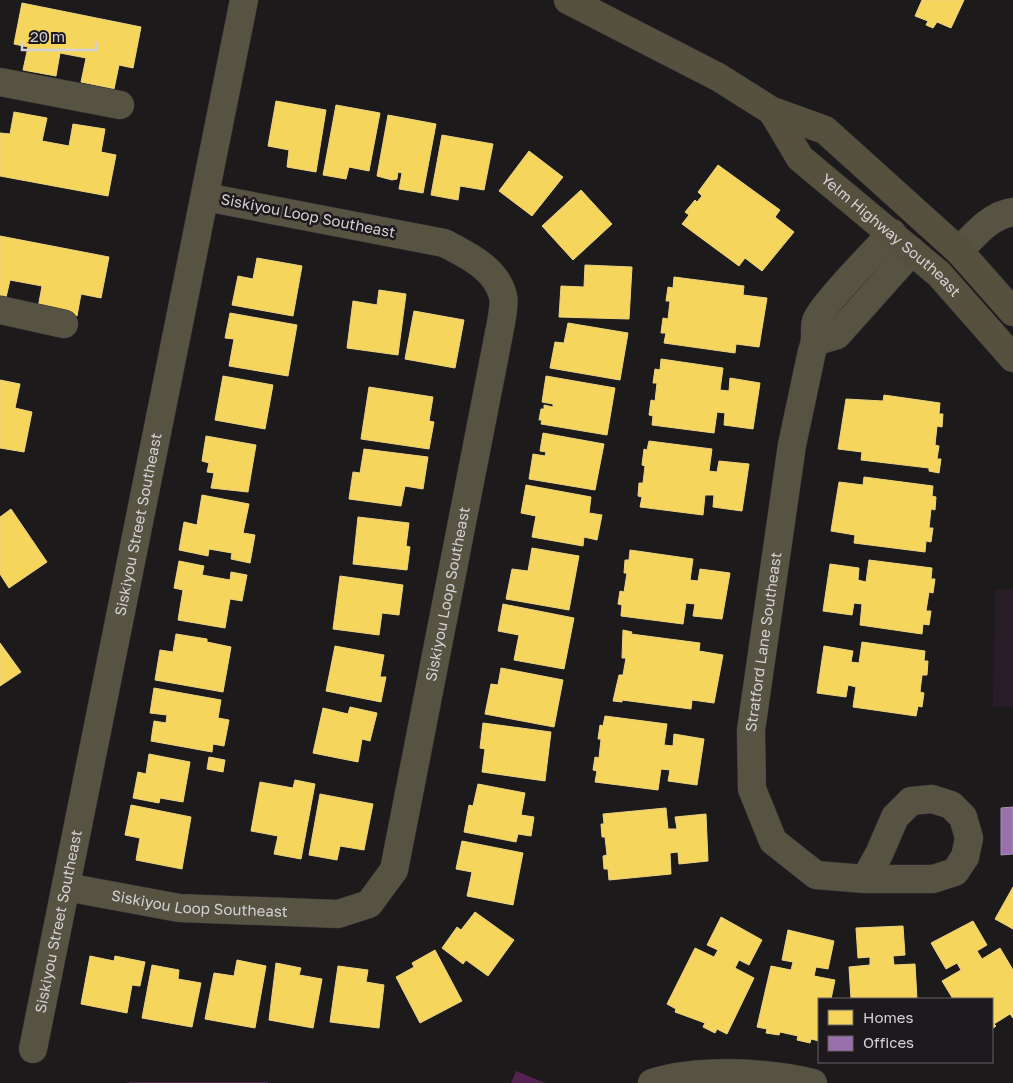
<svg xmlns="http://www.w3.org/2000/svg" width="1013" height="1083" font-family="'Golos Text',sans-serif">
<rect width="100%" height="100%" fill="#1d1a1c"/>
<!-- industrial -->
<polygon fill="#281d27" points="995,590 1013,590 1013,707 993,707"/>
<!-- green -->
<g fill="#532251">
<polygon points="516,1071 545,1083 511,1083"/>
<polygon points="129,1082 268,1082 268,1083 127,1083"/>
</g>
<!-- homes -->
<g fill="#f6d55c" stroke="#ecd480">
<polygon points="922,0 964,0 951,28 937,22 933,28 926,25 928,21 915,16"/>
<polygon points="22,3 141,27 133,68 119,65 114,89 81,82 86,58 60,53 56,76 23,70 28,47 14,44"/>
<polygon points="276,101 326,110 316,172 287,167 289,150 268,146"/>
<polygon points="336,105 380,113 369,171 349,167 346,179 323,175"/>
<polygon points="14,112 47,118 42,141 69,146 73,124 105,129 101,152 116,155 108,196 0,176 0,133 10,134"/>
<polygon points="388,115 436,124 423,193 399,189 402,173 398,172 397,179 392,180 377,176"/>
<polygon points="442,135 493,144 484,190 460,186 458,200 431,195"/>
<polygon points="529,151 563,177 532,216 499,191"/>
<polygon points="718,165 780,210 775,217 794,232 762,271 745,258 739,266 682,224 689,215 685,212 695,200 697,202 702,196 698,192"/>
<polygon points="581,190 612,224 573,260 542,226"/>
<polygon points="0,236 109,257 101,298 81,294 77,316 38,308 42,286 10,280 5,302 0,302"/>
<polygon points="257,258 302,266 293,316 232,305 238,276 253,279"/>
<polygon points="585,265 632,267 629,319 559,317 561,286 584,287"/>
<polygon points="674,277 744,286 743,295 767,298 759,347 736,344 735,353 664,343 666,333 661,333 663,318 668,319 670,301 666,301 668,287 673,288"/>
<polygon points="379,290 406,294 398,355 347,348 353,301 377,305"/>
<polygon points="414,311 464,320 455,368 405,359"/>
<polygon points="230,313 297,325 288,376 229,366 234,339 225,338"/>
<polygon points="568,323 628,333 620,380 550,368 555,342 564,343"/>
<polygon points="661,359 723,368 720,390 729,391 730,378 760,383 753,429 724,425 725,413 717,412 714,433 652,425 653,416 649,415 651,400 655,401 657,383 653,383 655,369 660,370"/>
<polygon points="223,376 273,385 265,429 215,420"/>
<polygon points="546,376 615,388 607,435 541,424 542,420 539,420 541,409 544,409 544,405 553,407 553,404 542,402"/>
<polygon points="0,380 20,384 15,408 32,412 24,452 0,448"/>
<polygon points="369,387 433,397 429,421 434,422 429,449 361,439"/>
<polygon points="884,395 940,403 939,414 943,414 942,427 937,426 935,445 939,446 937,459 941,459 939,473 929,471 929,468 861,460 862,452 838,449 846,399 883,401"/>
<polygon points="543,433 604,444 595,490 529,479 533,454 545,456 546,452 540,451"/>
<polygon points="206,436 256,445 248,492 211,488 214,473 207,472 209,463 202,461"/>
<polygon points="649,441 712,449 709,471 717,472 719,461 749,464 742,511 713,507 714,495 705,495 703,515 640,507 642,497 638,496 639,483 643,483 645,466 642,465 644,449 647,450"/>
<polygon points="364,449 428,457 423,489 405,486 401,506 349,499 353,472 360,473"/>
<polygon points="864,477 933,486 932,496 936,497 935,510 931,509 929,528 933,528 931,542 926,541 925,552 854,543 855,535 831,531 839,482 863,485"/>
<polygon points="526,485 591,497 589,513 602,515 597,540 584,537 583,546 532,537 536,516 521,513"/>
<polygon points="202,495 249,504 243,533 255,535 250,563 231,559 232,553 209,549 208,556 179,550 184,522 197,525"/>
<polygon points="11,509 47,562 9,588 0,574 0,517"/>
<polygon points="358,517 409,523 406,546 410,547 407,570 353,564"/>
<polygon points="532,548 579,556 569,610 506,599 512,569 528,571"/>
<polygon points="630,550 693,559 690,580 698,581 700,569 730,573 722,619 693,616 695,604 686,603 683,624 621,616 622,605 618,604 620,591 624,592 627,573 624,573 625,560 629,560"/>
<polygon points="869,560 932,568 931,579 935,579 933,593 929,592 926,611 931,611 929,625 923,624 922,634 860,625 862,604 854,603 852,615 823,611 830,564 859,568 858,580 866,582"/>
<polygon points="179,561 204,566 202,575 230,580 231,572 247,575 242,601 230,599 225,628 178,620 183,590 174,588"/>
<polygon points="340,576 403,585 399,615 382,613 379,635 333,629"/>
<polygon points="503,604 574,618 564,669 514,660 519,635 498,631"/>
<polygon points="623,630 632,632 631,634 700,643 699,651 723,655 714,703 692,700 691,709 622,700 622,702 613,701 619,675 623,675 626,658 622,658"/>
<polygon points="176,634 207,639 207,642 231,647 223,692 155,680 160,650 173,652"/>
<polygon points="862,642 925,651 924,661 928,661 927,675 922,675 920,692 924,693 922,707 918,706 916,716 853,707 856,687 848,685 846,697 817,693 824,646 853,651 851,662 859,663"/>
<polygon points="0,643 21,672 0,686"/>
<polygon points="335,646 384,655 380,677 386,677 381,702 326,691"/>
<polygon points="501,668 563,680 554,727 485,714 491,684 498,685"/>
<polygon points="154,688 221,700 218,718 229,720 224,746 213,744 212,752 151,741 154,721 166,723 167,715 150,713"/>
<polygon points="350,707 377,713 370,741 362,739 358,762 313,753 323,708 348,714"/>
<polygon points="605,716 667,724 664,745 673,746 674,734 704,739 697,785 668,781 670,770 661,769 658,790 595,782 597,771 593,770 595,757 599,758 601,739 598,739 600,725 603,726"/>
<polygon points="483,723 551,732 545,781 482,772 485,749 480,748"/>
<polygon points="149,754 190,762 183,802 160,798 159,803 133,798 138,772 146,774"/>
<polygon points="209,757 225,760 223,772 207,769"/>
<polygon points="295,780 315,784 301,859 274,854 278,836 251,831 260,782 293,788"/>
<polygon points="478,784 525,793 521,815 534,817 531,836 518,834 516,842 464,832 469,805 473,806"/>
<polygon points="320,794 373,804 364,850 340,846 337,860 309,855"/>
<polygon points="131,805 191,817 182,869 136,860 140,838 125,835"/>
<polygon points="666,808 668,829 677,829 675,817 706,814 708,861 679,864 678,852 670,853 671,874 609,880 608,869 604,869 603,856 607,855 605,837 602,837 601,824 604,824 603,814"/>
<polygon points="462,841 523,853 513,905 467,896 472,872 456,869"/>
<polygon points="1013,887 1013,929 995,919"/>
<polygon points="475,912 514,940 488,976 466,960 463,964 442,948 457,927 461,930"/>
<polygon points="721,917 762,940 749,965 739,960 735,968 754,978 727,1034 717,1029 715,1033 703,1027 705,1023 675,1012 676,1009 667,1004 695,948 714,957 718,950 707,945"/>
<polygon points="973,921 987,945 977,951 982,959 1000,948 1013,970 1013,1018 1010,1014 994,1024 996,1026 992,1029 992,999 953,999 942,981 961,970 957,963 946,969 931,943"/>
<polygon points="903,926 905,955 893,956 894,965 915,964 917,999 851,999 849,967 870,965 870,957 858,958 856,928"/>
<polygon points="788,930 834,941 828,969 816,967 814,976 835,980 831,999 819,999 819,1041 811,1039 810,1043 797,1040 798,1036 780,1032 779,1035 766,1033 767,1029 757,1027 771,966 791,970 793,962 782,960"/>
<polygon points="435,950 462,1001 420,1023 396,977 414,967 412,963"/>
<polygon points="90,956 114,961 115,956 145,962 140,986 132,985 127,1013 81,1004"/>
<polygon points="237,960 266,966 255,1028 205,1019 214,973 234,976"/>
<polygon points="276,963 301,968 299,975 322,979 313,1028 269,1020"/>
<polygon points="152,965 179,970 178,979 201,983 192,1027 142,1018"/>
<polygon points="338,966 368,970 366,982 384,985 379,1028 330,1022"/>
</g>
<!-- offices -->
<polygon fill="#9970ab" stroke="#ab8db7" points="1013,807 1013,854 1001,855 1001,808"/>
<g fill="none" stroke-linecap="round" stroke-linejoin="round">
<!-- minor casing -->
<g stroke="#363436" stroke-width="29">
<g id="minor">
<polyline points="0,82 120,105"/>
<path d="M959 251C974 236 990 215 1013 212"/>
<polyline points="0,310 64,324"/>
<polyline points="817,341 837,335 912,251"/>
<path id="s1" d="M865 879 879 854 895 817 911 801 932 799 951 805 963 817 969 838 965 857 955 872 933 879H865L816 875 773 841 752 789 751 730 792 445 812 351C818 338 813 332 816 321 820 307 878 248 892 233"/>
<path id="s2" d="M66 887 179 908 338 914 369 904 394 870 501 323C502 315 505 304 503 296 496 268 467 255 444 243L205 197"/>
<path id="s3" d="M33 1049 244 0"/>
<path d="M652 1083C697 1068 767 1072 813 1083"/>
</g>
</g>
<!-- major casing -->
<g stroke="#363436" stroke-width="29">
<g id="major">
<polyline points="568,0 718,77 772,111 825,130 959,251 1013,312"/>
<path id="s4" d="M772 111 800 158 939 274 1013 358"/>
</g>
</g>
<!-- minor -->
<use href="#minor" stroke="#565343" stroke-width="28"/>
<!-- major -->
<use href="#major" stroke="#56503f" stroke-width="28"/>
</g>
<g text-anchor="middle" stroke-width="5" stroke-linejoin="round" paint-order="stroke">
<!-- street labels -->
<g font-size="15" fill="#d4d1d4" stroke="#1e191d">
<text transform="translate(308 216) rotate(11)" y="5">Siskiyou Loop Southeast</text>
<text dy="5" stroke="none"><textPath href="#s4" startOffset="174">Yelm Highway Southeast</textPath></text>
<text dy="5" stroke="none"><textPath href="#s3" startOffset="535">Siskiyou Street Southeast</textPath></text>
<text dy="5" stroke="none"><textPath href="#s2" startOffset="630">Siskiyou Loop Southeast</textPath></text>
<text dy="5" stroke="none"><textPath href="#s1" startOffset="608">Stratford Lane Southeast</textPath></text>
<text dy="5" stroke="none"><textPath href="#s2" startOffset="135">Siskiyou Loop Southeast</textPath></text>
<text dy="5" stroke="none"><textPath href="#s3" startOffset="130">Siskiyou Street Southeast</textPath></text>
</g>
</g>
<!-- legend -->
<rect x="818" y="998" width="175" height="65" fill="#1e191d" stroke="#676366"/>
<rect x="828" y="1010" width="25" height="15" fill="#f6d55c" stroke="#676366"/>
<text x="863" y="1023" font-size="15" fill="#d4d1d4">Homes</text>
<rect x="828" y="1036" width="25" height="15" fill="#9970ab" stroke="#676366"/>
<text x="863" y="1048" font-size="15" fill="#d4d1d4">Offices</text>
<!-- scale -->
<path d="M22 42v8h74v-8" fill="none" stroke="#d4d1d4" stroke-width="2.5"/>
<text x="30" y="42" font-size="15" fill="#d4d1d4" stroke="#1e191d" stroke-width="4" paint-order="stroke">20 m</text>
</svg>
